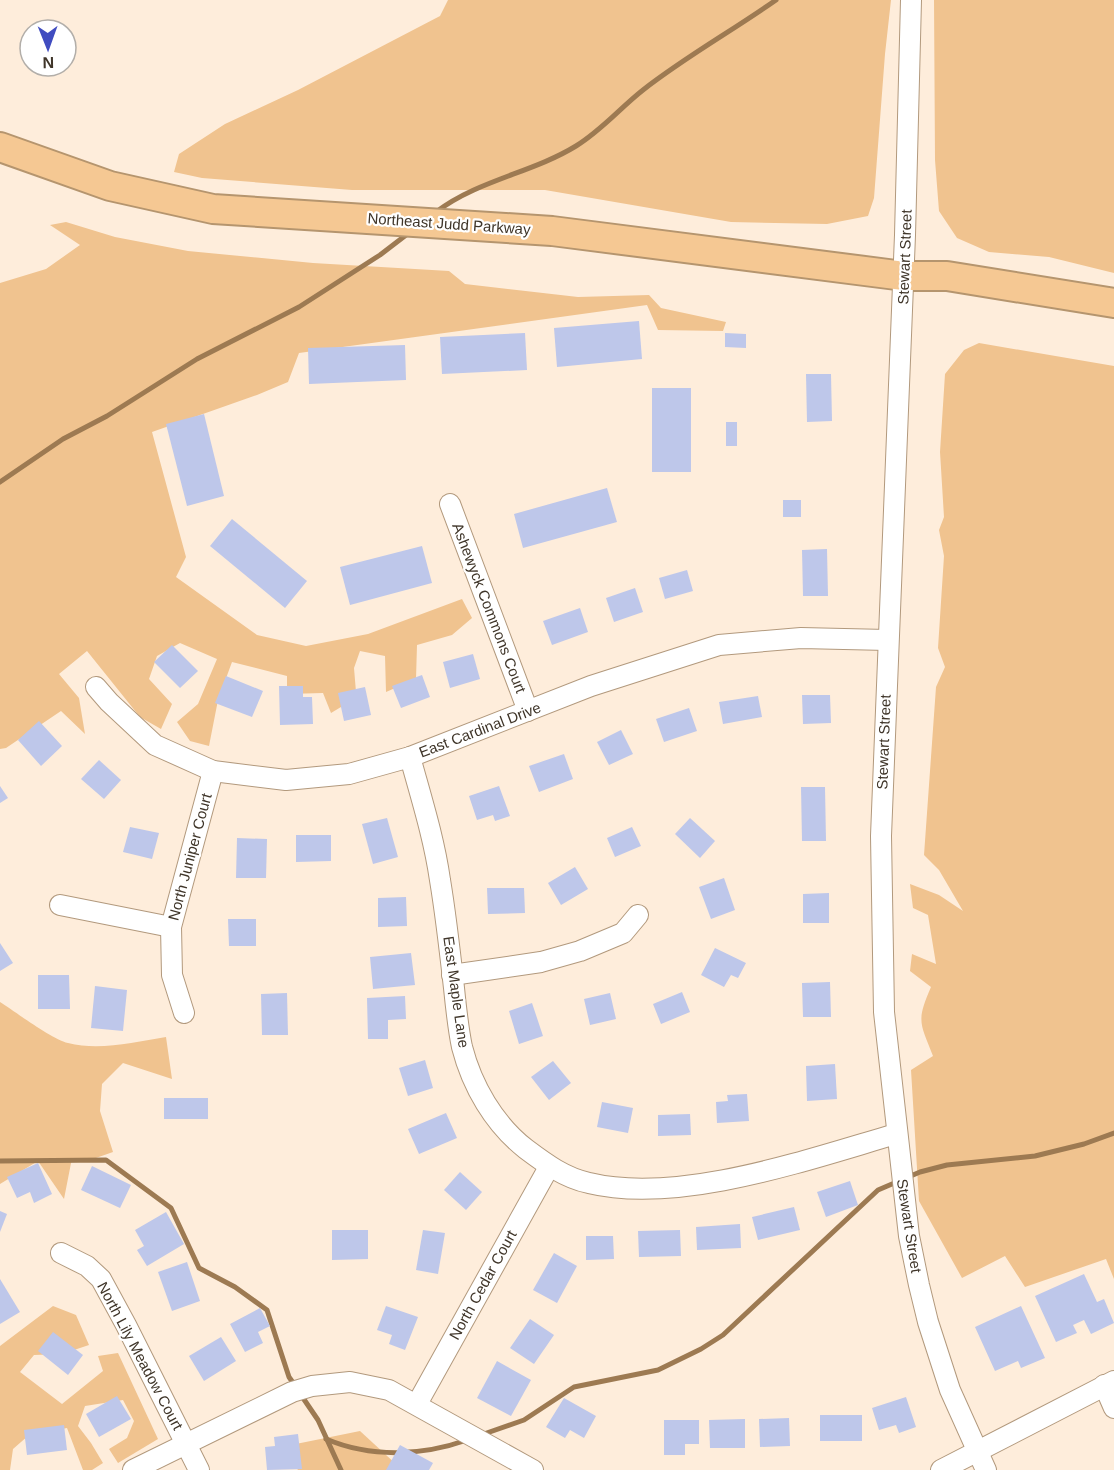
<svg xmlns="http://www.w3.org/2000/svg" width="1114" height="1470" font-family="Arial,sans-serif">
<rect width="100%" height="100%" fill="#feeddb"/>
<!-- green -->
<g fill="#f0c38f">
<polygon points="448,0 891,0 885,54 874,198 868,216 827,224 731,222 545,190 352,190 202,178 174,172 179,154 225,124 298,90 440,16"/>
<polygon points="934,0 1114,0 1114,273 1049,257 989,252 957,238 939,211 935,160"/>
<polygon points="66,222 115,237 188,251 313,263 449,271 465,284 578,297 649,295 661,308 726,322 723,331 658,330 647,305 299,353 288,382 257,395 152,432 186,557 176,577 257,635 306,646 368,634 462,599 472,618 452,635 417,645 416,679 386,692 385,656 360,651 354,668 356,692 346,704 331,713 323,693 287,694 287,676 232,662 218,700 209,746 190,741 177,722 198,704 217,659 180,643 157,656 149,679 172,704 161,729 140,717 87,651 59,674 79,698 85,734 61,711 6,748 0,749 0,283 46,269 80,245 50,225"/>
<path d="M979 343 1114 366V1279L1106 1259 1025 1287 1005 1256 962 1278 919 1201 911 1070 933 1056C920 1022 916 1022 931 987L910 971 912 954 936 964 928 915 913 908 910 884 939 895 963 911 939 870 924 855 936 687 945 667 938 648 944 556 939 530 944 517 940 452 945 374 964 350Z"/>
<path d="M0 1002C16 1012 51 1039 68 1043 100 1051 134 1042 166 1037L172 1079 123 1063 102 1084 100 1111 113 1152 93 1159 72 1158 64 1199 38 1161 0 1184Z"/>
<polygon points="53,1306 76,1315 89,1345 62,1354 34,1355 20,1372 62,1404 103,1371 98,1356 118,1353 158,1439 118,1463 109,1449 127,1438 134,1421 123,1400 85,1406 78,1426 91,1443 103,1463 92,1470 83,1470 67,1428 29,1435 13,1449 10,1470 0,1470 0,1346"/>
<polygon points="360,1431 398,1466 398,1470 298,1470 281,1447"/>
</g>
<g fill="none" stroke-linecap="round" stroke-linejoin="round">
<!-- stream -->
<g stroke="#9d7a52" stroke-width="5">
<path d="M436 212C478 180 532 173 576 146 602 130 620 108 643 90 685 57 732 31 776 0"/>
<polyline points="0,482 63,439 107,416 197,359 299,307 380,255 410,232"/>
<polyline points="0,1161 106,1160 171,1208 199,1268 235,1287 267,1310 289,1377 296,1387"/>
<polyline points="301,1395 318,1420 341,1470"/>
<polyline points="481,1435 524,1420 574,1387 658,1370 701,1349 723,1335 878,1190 920,1172 947,1165 1035,1156 1084,1144 1114,1133"/>
<path d="M326 1439C371 1458 422 1456 467 1440"/>
</g>
</g>
<!-- building -->
<g fill="#bec7ea">
<polygon points="639,321 642,359 557,367 554,328"/>
<polygon points="525,333 527,370 442,374 440,337"/>
<polygon points="725,333 746,334 746,348 725,347"/>
<polygon points="405,345 406,380 309,384 308,348"/>
<polygon points="806,374 831,374 832,421 807,422"/>
<rect x="652" y="388" width="39" height="84"/>
<polygon points="204,414 224,496 187,506 166,424"/>
<rect x="726" y="422" width="11" height="24"/>
<polygon points="607,488 617,522 523,548 514,514"/>
<rect x="783" y="500" width="18" height="17"/>
<polygon points="232,519 307,581 285,608 210,546"/>
<polygon points="422,546 432,583 350,605 340,567"/>
<polygon points="827,549 828,596 803,596 802,550"/>
<polygon points="687,570 693,591 665,599 659,578"/>
<polygon points="635,588 643,612 614,622 606,598"/>
<polygon points="580,608 588,632 552,645 543,621"/>
<polygon points="172,645 198,671 180,688 154,662"/>
<polygon points="473,654 480,679 450,688 443,662"/>
<polygon points="422,675 430,697 401,708 392,686"/>
<polygon points="226,676 263,691 252,717 215,703"/>
<polygon points="279,686 303,686 303,697 312,697 313,724 280,725"/>
<polygon points="365,687 371,715 344,721 338,693"/>
<polygon points="802,695 830,695 831,723 803,724"/>
<polygon points="758,696 762,717 723,724 719,702"/>
<polygon points="689,708 697,731 664,742 656,719"/>
<polygon points="39,721 62,746 41,766 18,740"/>
<polygon points="621,730 633,754 609,765 597,742"/>
<polygon points="564,754 573,779 539,792 529,766"/>
<polygon points="99,760 121,780 104,799 81,779"/>
<polygon points="0,786 8,798 0,803"/>
<polygon points="499,786 510,816 495,821 493,815 477,820 469,796"/>
<polygon points="801,787 825,787 826,841 802,841"/>
<polygon points="387,818 398,857 373,864 362,824"/>
<polygon points="690,818 715,841 700,858 675,834"/>
<polygon points="130,827 159,833 152,859 123,852"/>
<polygon points="632,827 641,846 615,857 607,838"/>
<polygon points="296,835 331,835 331,861 296,862"/>
<polygon points="237,838 267,839 266,878 236,878"/>
<polygon points="575,867 588,889 561,905 548,883"/>
<polygon points="724,878 735,910 711,919 699,887"/>
<polygon points="487,888 524,888 525,913 488,914"/>
<polygon points="829,893 829,923 803,923 803,894"/>
<polygon points="406,897 407,926 378,927 378,898"/>
<polygon points="228,919 256,919 256,946 229,946"/>
<polygon points="0,943 13,963 0,971"/>
<polygon points="715,948 746,963 738,978 731,975 724,987 701,975"/>
<polygon points="411,953 415,985 373,989 370,957"/>
<polygon points="38,975 69,975 70,1009 38,1009"/>
<polygon points="830,982 831,1017 803,1017 802,983"/>
<polygon points="95,986 127,990 123,1031 91,1028"/>
<polygon points="682,992 690,1012 661,1024 653,1004"/>
<polygon points="287,993 288,1035 262,1035 261,994"/>
<polygon points="610,993 616,1019 590,1025 584,999"/>
<polygon points="405,996 406,1019 388,1020 388,1039 368,1039 367,998"/>
<polygon points="532,1003 543,1036 519,1044 509,1011"/>
<polygon points="425,1060 433,1088 408,1096 399,1068"/>
<polygon points="553,1061 571,1083 549,1100 531,1077"/>
<polygon points="835,1064 837,1099 807,1101 806,1066"/>
<polygon points="747,1094 749,1121 717,1123 716,1102 728,1101 727,1095"/>
<rect x="164" y="1098" width="44" height="21"/>
<polygon points="602,1102 633,1108 628,1133 597,1127"/>
<polygon points="446,1113 457,1138 419,1154 408,1129"/>
<polygon points="690,1114 691,1135 658,1136 658,1115"/>
<polygon points="38,1163 52,1194 34,1203 30,1192 17,1198 7,1177"/>
<polygon points="92,1166 131,1185 120,1208 81,1190"/>
<polygon points="460,1172 482,1192 466,1210 444,1190"/>
<polygon points="850,1181 858,1205 826,1217 817,1192"/>
<polygon points="794,1207 800,1230 758,1240 752,1217"/>
<polygon points="0,1211 7,1214 0,1232"/>
<polygon points="166,1212 184,1244 147,1266 137,1250 144,1246 135,1230"/>
<polygon points="740,1224 741,1248 697,1250 696,1227"/>
<polygon points="332,1230 368,1230 368,1259 332,1260"/>
<polygon points="423,1230 445,1233 438,1274 416,1270"/>
<polygon points="680,1230 681,1256 639,1257 638,1231"/>
<polygon points="586,1236 613,1236 614,1259 586,1260"/>
<polygon points="554,1253 577,1266 557,1303 533,1290"/>
<polygon points="187,1262 200,1301 172,1311 158,1272"/>
<polygon points="1084,1274 1097,1302 1104,1299 1114,1323 1091,1334 1084,1320 1073,1325 1077,1333 1056,1342 1035,1296"/>
<polygon points="0,1279 20,1312 0,1324"/>
<polygon points="386,1306 418,1317 405,1350 389,1344 392,1335 377,1330"/>
<polygon points="1021,1306 1045,1358 1021,1368 1018,1361 995,1371 975,1327"/>
<polygon points="260,1308 270,1326 258,1332 263,1343 245,1352 230,1324"/>
<polygon points="530,1319 554,1335 534,1364 510,1348"/>
<polygon points="53,1332 83,1355 68,1375 38,1351"/>
<polygon points="221,1337 236,1361 204,1381 189,1356"/>
<polygon points="497,1361 531,1380 511,1416 477,1398"/>
<polygon points="117,1396 131,1419 99,1437 86,1414"/>
<polygon points="906,1397 916,1427 899,1433 896,1425 879,1430 872,1408"/>
<polygon points="564,1398 596,1416 584,1438 570,1430 565,1438 546,1427"/>
<rect x="820" y="1415" width="42" height="26"/>
<polygon points="789,1418 790,1446 760,1447 759,1419"/>
<polygon points="745,1419 745,1448 710,1448 709,1420"/>
<polygon points="664,1420 699,1420 699,1444 685,1444 685,1455 664,1455"/>
<polygon points="64,1425 67,1450 27,1455 24,1430"/>
<polygon points="298,1434 302,1469 267,1470 265,1447 275,1446 274,1437"/>
<polygon points="400,1445 433,1463 429,1470 386,1470"/>
</g>
<g fill="none" stroke-linecap="round" stroke-linejoin="round">
<!-- minor casing -->
<g stroke="#b2997d" stroke-width="22">
<g id="minor">
<polyline points="911,0 905,235 881,836 884,1012 909,1236 919,1285 928,1322 950,1390 986,1470"/>
<polyline points="450,504 528,711"/>
<polyline points="96,687 109,702 155,745 213,771 286,780 349,774 410,757 591,686 719,645 801,638 887,640"/>
<path d="M410 757C421 797 434 838 440 880 446 916 450 952 454 988 456 1008 458 1028 462 1047 472 1086 494 1124 526 1149 546 1164 565 1178 589 1183 679 1205 809 1159 896 1134"/>
<polyline points="60,905 171,927"/>
<polyline points="452,975 541,962 580,951 623,933 638,915"/>
<polyline points="184,1013 172,975 171,927 213,771"/>
<polyline points="61,1253 87,1266 101,1279 126,1325 199,1470"/>
<polyline points="1104,1385 1114,1408"/>
<polyline points="417,1404 549,1167"/>
<polyline points="133,1470 292,1392 312,1386 350,1382 389,1390 533,1470"/>
<polyline points="941,1470 1114,1381"/>
</g>
</g>
<!-- highway casing -->
<g stroke="#b5956e" stroke-width="32">
<polyline id="highway" points="0,147 110,186 213,209 552,231 904,276 947,276 1114,303"/>
</g>
<!-- minor -->
<use href="#minor" stroke="#fff" stroke-width="20"/>
<!-- highway -->
<use href="#highway" stroke="#f5c893" stroke-width="28"/>
</g>
<g text-anchor="middle" stroke-width="4.5" stroke-linejoin="round" paint-order="stroke">
<!-- street labels -->
<g font-size="15" fill="#3f3529" stroke="#fff">
<text transform="translate(449 224) rotate(4)" y="5">Northeast Judd Parkway</text>
<text transform="translate(905 257) rotate(-88)" y="5">Stewart Street</text>
<text transform="translate(489 608) rotate(69)" y="5">Ashewyck Commons Court</text>
<text transform="translate(480 730) rotate(-21)" y="5">East Cardinal Drive</text>
<text transform="translate(884 742) rotate(-88)" y="5">Stewart Street</text>
<text transform="translate(190 857) rotate(-75)" y="5">North Juniper Court</text>
<text transform="translate(456 992) rotate(82)" y="5">East Maple Lane</text>
<text transform="translate(909 1226) rotate(81)" y="5">Stewart Street</text>
<text transform="translate(483 1285) rotate(-61)" y="5">North Cedar Court</text>
<text transform="translate(140 1356) rotate(62)" y="5">North Lily Meadow Court</text>
</g>
</g>
<!-- north arrow -->
<g transform="translate(48 48) rotate(179)"><circle r="28" fill="#ffffff" stroke="#b2aea9" stroke-width="1.5"/>
<path d="M0-4.5L10 22L0 15L-10 22Z" fill="#404cc0"/>
<text y="-9" font-size="16" font-weight="bold" text-anchor="middle" fill="#3f3529">N</text>
</g>
</svg>
